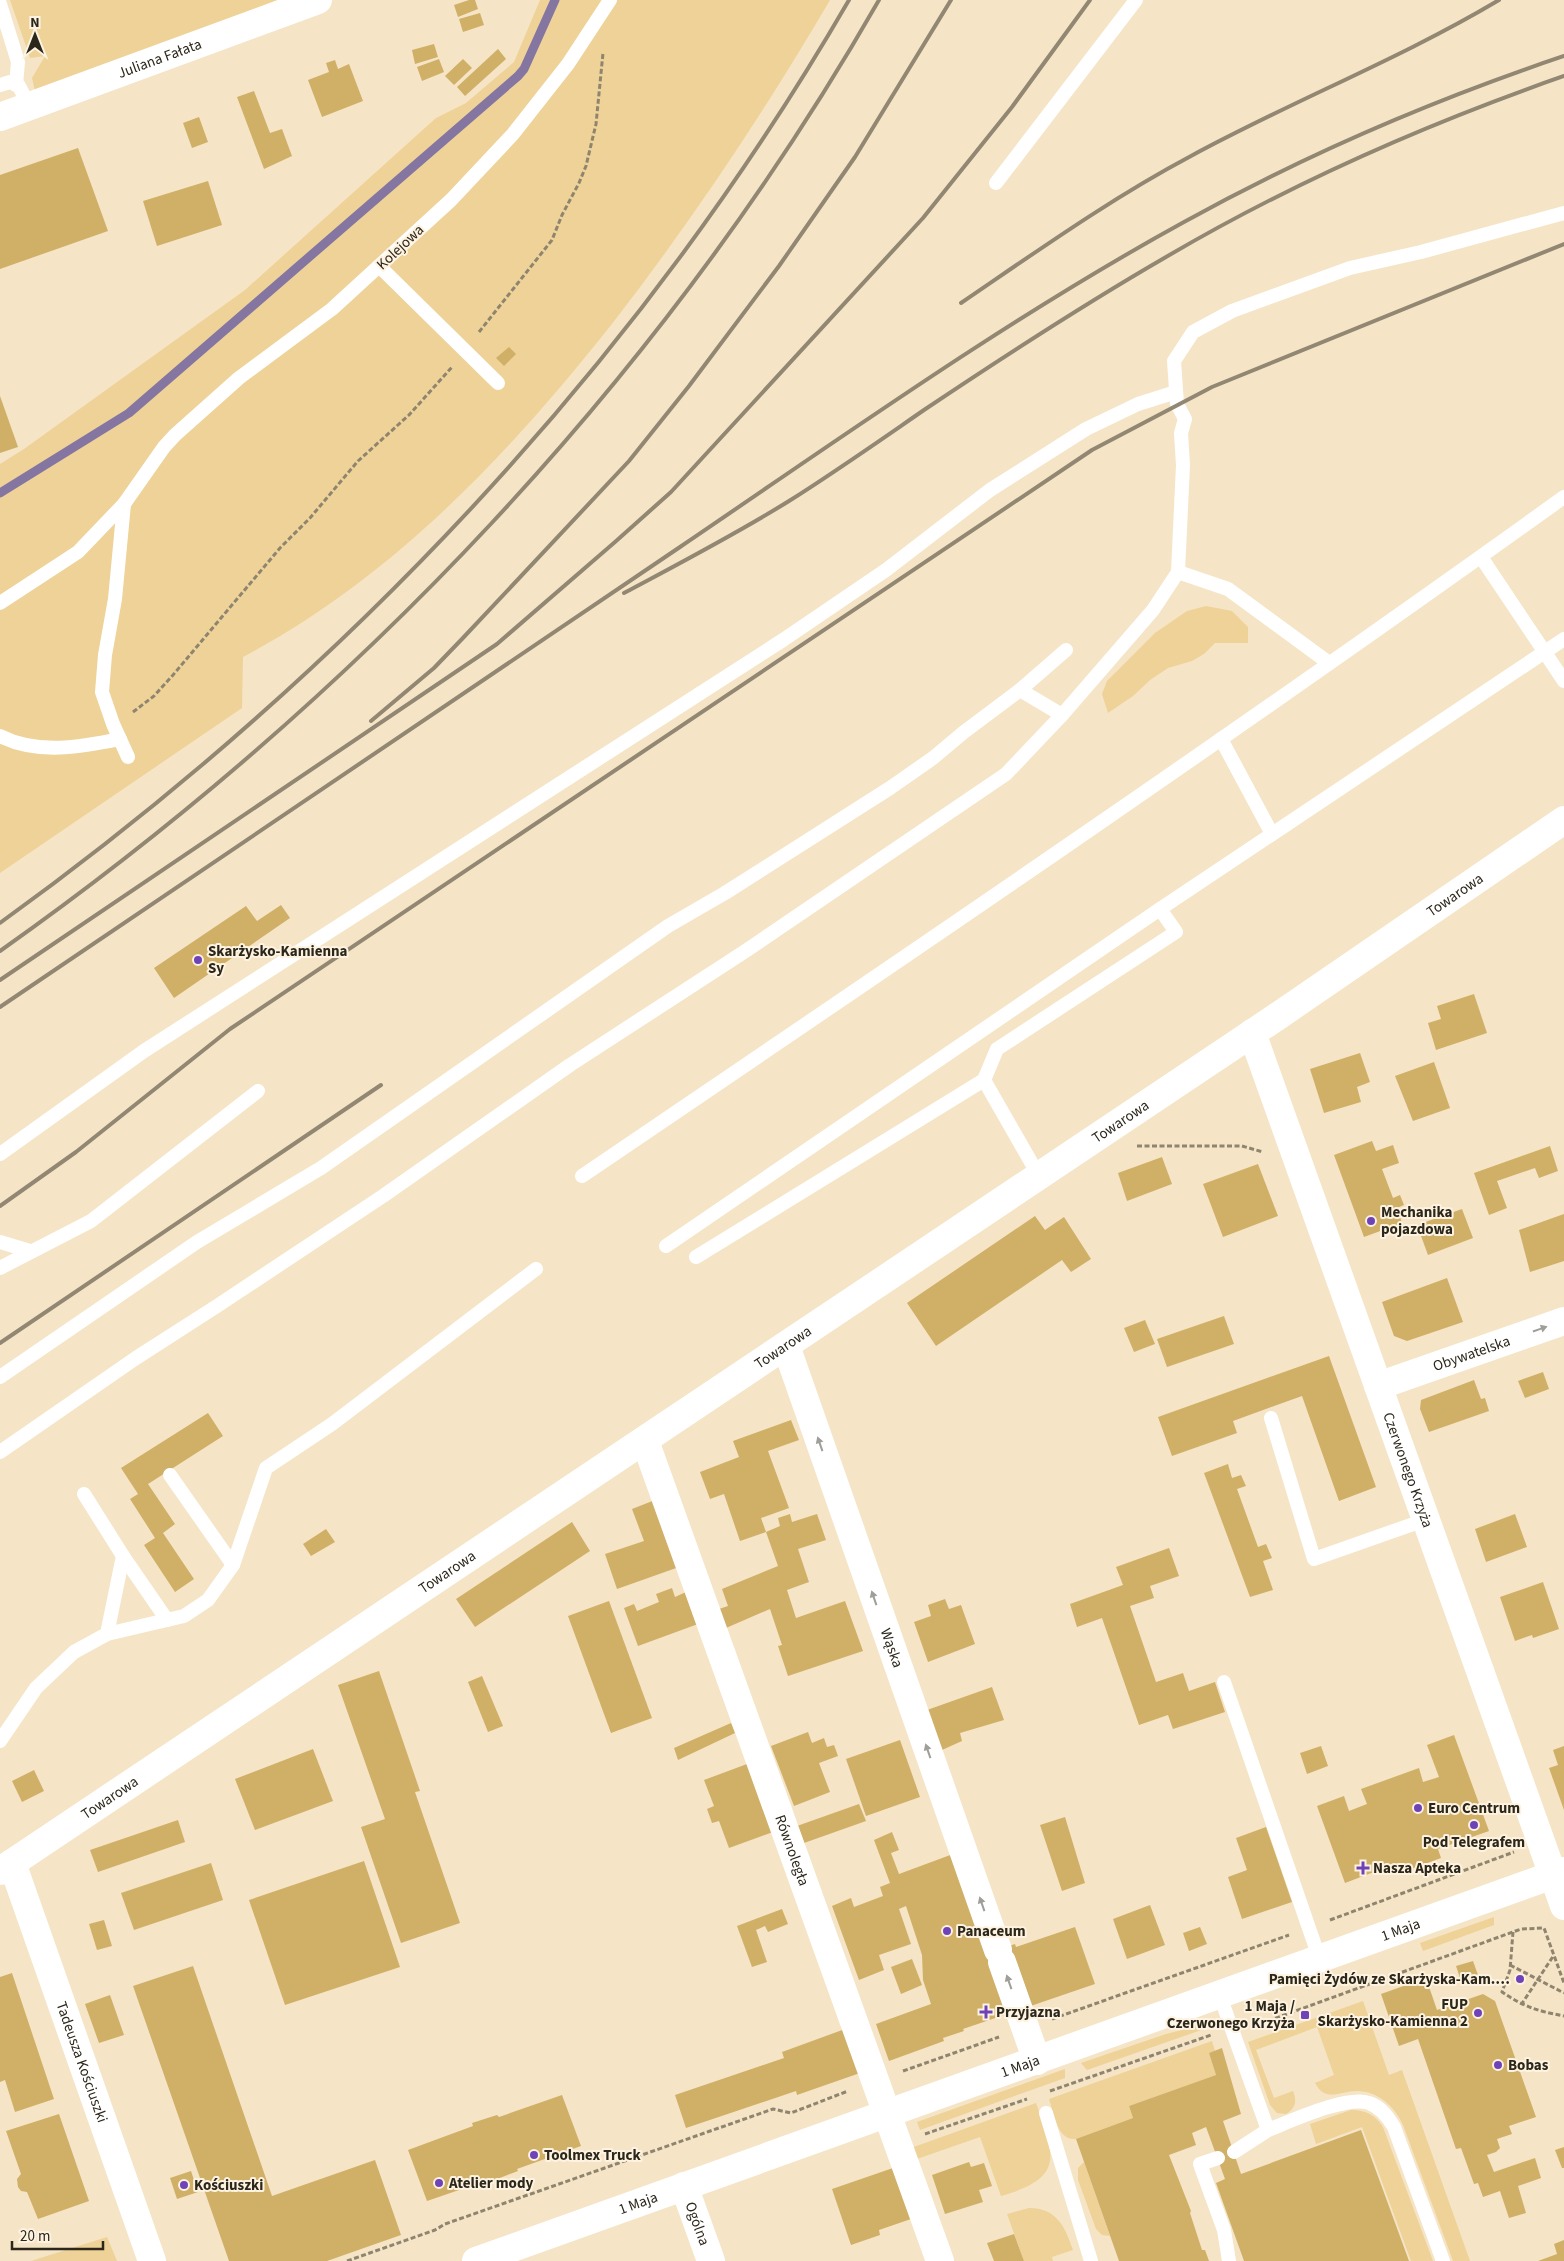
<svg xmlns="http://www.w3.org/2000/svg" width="1564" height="2261" font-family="'Source Sans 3',sans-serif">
<rect width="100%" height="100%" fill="#f5e5c6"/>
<!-- green -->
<g fill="#eed297">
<polygon points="10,0 289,0 35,91 32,78 45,56 30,58"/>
<path d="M540 0H830C765 111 693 219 615 320 510 453 394 577 243 657L242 708 0 873V464L24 449 245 290 436 118 466 103 514 62Z"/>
<polygon points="1206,606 1232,611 1248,627 1248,643 1215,643 1204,654 1192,661 1168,668 1150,680 1133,696 1108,713 1102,694 1107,681 1155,633 1187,611"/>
<polygon points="1494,1917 1494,1925 1423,1951 1420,1943"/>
<path d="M1363 2001 1389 2075 1402 2070 1470 2261H1453L1403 2125C1395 2107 1378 2091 1357 2091 1339 2091 1326 2103 1315 2083L1334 2075 1317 2027 1256 2050 1274 2098 1293 2091C1297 2101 1296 2108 1286 2114L1277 2113 1270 2105 1248 2042Z"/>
<polygon points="1206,2024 1207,2028 1087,2070 1081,2063 1166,2034"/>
<path d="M1212 2041 1215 2051 1209 2053 1216 2075 1129 2106 1133 2118 1076 2139C1057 2141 1054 2113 1049 2099Z"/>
<polygon points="1065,2069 1065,2078 920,2130 917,2122"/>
<path d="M1036 2103C1055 2156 1065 2178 1001 2196L980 2137 914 2160 911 2148Z"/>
<path d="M1351 2110C1366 2110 1375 2115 1383 2127L1433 2261H1411L1362 2127 1316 2144 1310 2124Z"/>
<polygon points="1084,2162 1110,2236 1102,2235 1096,2229 1078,2180 1078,2168"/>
<path d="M1029 2208C1057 2208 1065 2227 1073 2250L1052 2257 1053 2261H1024L1007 2214Z"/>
<polygon points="107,2237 117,2261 31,2261"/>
</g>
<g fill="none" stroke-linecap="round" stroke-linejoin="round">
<!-- stream -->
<polyline stroke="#8475a1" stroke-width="9" points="0,493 129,413 518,76 524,69 555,0"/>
</g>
<!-- building -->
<g fill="#d0af67">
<polygon points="469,0 475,0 478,9 458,17 454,5"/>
<polygon points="480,13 484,25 463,32 459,19"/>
<polygon points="434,44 438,57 415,64 412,50"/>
<polygon points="498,49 506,59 465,96 457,87"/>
<polygon points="439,59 444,72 422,81 417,67"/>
<polygon points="463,59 472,68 454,85 445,76"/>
<polygon points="335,60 338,69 349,64 363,101 322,117 308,80 329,72 326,63"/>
<polygon points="254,91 270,133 282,129 292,156 264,169 237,97"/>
<polygon points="199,117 208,142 192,148 183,123"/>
<polygon points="78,148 108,231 0,269 0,175"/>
<polygon points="208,181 222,225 157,246 143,201"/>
<polygon points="509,347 516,354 504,366 496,358"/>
<polygon points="0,396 18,447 0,453"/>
<polygon points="281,905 290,918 174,998 154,968 246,906 257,921"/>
<polygon points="1474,994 1487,1033 1436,1050 1428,1023 1441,1019 1437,1006"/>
<polygon points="1360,1053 1370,1082 1357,1087 1361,1102 1324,1113 1310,1069"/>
<polygon points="1434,1062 1450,1108 1413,1121 1395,1076"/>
<polygon points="1372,1141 1376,1151 1393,1145 1399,1163 1382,1169 1393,1198 1400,1195 1404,1205 1397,1208 1402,1223 1364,1237 1334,1155"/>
<polygon points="1550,1146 1558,1171 1539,1178 1535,1168 1497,1181 1507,1208 1489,1215 1474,1173"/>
<polygon points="1162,1157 1172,1184 1127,1201 1118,1173"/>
<polygon points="1258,1164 1278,1216 1223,1237 1203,1184"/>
<polygon points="1462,1209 1473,1238 1428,1255 1417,1225"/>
<polygon points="1564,1214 1564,1261 1530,1272 1519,1230"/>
<polygon points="1035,1216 1045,1230 1064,1217 1091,1259 1071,1272 1062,1260 936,1346 907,1303"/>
<polygon points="1447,1278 1463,1322 1407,1341 1394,1336 1382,1302"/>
<polygon points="1224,1316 1234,1344 1167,1367 1157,1339"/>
<polygon points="1145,1320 1155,1344 1134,1352 1124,1328"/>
<polygon points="1329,1356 1376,1487 1339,1501 1302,1396 1233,1421 1237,1433 1172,1456 1158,1417"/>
<polygon points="1543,1372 1549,1389 1525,1398 1518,1381"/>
<polygon points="1474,1380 1481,1399 1485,1398 1489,1411 1429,1432 1420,1409 1421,1400"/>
<polygon points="208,1413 223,1436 148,1484 175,1524 163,1533 194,1579 175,1592 144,1545 155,1538 130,1499 138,1494 121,1468"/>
<polygon points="791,1420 799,1440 768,1451 789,1508 761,1518 766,1532 740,1541 724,1494 710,1499 700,1472 739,1457 733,1441"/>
<polygon points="1228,1464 1232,1478 1241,1475 1246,1486 1237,1489 1258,1547 1266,1544 1272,1558 1263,1561 1273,1590 1250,1597 1204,1473"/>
<polygon points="655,1500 679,1567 617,1589 605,1554 644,1541 632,1509"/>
<polygon points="790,1514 792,1522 817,1514 826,1540 798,1549 809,1582 787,1590 796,1618 845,1601 863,1651 788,1676 778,1646 782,1645 770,1609 726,1628 719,1609 728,1606 722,1589 778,1566 766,1532 780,1526 778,1518"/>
<polygon points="1515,1514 1527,1547 1486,1562 1475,1529"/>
<polygon points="572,1522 590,1551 475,1627 456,1599"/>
<polygon points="326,1529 335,1542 311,1556 303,1544"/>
<polygon points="1169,1548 1179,1576 1150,1586 1154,1598 1130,1606 1156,1682 1183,1673 1189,1691 1215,1682 1225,1712 1173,1729 1168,1715 1139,1725 1102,1618 1077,1627 1070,1604 1123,1585 1116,1567"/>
<polygon points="1543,1582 1559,1629 1533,1638 1532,1635 1515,1641 1500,1597"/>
<polygon points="672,1588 675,1597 686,1592 698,1624 638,1646 624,1608 634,1604 637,1611 659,1602 656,1594"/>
<polygon points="945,1599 949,1609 961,1605 975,1644 928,1662 914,1622 931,1616 928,1605"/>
<polygon points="609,1601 652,1718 611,1733 568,1616"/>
<polygon points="379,1671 420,1791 415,1792 460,1923 401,1943 361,1827 385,1819 338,1685"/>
<polygon points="482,1676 503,1726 488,1732 468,1682"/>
<polygon points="992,1687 1004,1720 960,1733 962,1741 942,1750 927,1710"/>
<polygon points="731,1723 735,1733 678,1760 674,1748"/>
<polygon points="808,1732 812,1743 824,1738 827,1747 834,1745 838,1756 819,1763 830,1792 794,1806 771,1746"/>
<polygon points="1454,1735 1489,1831 1438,1849 1441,1858 1398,1874 1395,1864 1345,1883 1317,1806 1344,1796 1349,1811 1367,1804 1361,1789 1419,1768 1423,1782 1439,1777 1427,1745"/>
<polygon points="900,1740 920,1797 866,1816 846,1759"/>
<polygon points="1321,1746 1328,1766 1307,1774 1300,1753"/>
<polygon points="1564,1746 1564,1810 1549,1768 1558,1765 1553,1750"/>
<polygon points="313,1749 333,1801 255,1830 235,1779"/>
<polygon points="747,1764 773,1832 729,1848 719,1821 712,1823 707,1809 714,1806 704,1780"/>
<polygon points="34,1770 44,1791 22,1802 12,1781"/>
<polygon points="859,1804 866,1821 804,1843 797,1826"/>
<polygon points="1065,1817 1085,1883 1062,1891 1040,1825"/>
<polygon points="178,1820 185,1842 98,1872 90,1850"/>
<polygon points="1266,1827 1292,1902 1242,1919 1228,1877 1247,1870 1236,1838"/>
<polygon points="892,1832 899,1850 891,1853 899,1874 953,1854 988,1953 1015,1944 1016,1947 1075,1927 1095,1984 963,2029 964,2031 943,2038 944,2041 889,2061 876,2024 931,2004 923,1980 922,1955 906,1906 899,1909 911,1944 879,1955 884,1970 859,1980 832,1906 851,1898 854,1907 883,1896 880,1887 890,1883 874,1840"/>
<polygon points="364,1861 400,1967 285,2005 249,1900"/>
<polygon points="211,1863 223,1900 134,1930 121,1893"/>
<polygon points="1150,1905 1165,1945 1127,1959 1113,1919"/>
<polygon points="782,1909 788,1924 768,1932 765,1926 756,1930 767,1962 752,1967 737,1926"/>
<polygon points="104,1920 112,1946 97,1950 89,1924"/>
<polygon points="1200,1927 1207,1944 1189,1951 1183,1933"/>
<polygon points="912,1959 922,1985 901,1994 891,1967"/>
<polygon points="1473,1961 1478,1975 1461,1981 1456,1966"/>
<polygon points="193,1966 272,2196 375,2160 401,2235 327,2261 229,2261 133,1986"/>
<polygon points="12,1973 54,2099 15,2112 5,2080 0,2082 0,1977"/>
<polygon points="1426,1978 1437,2010 1483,1994 1495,2001 1536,2117 1509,2126 1512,2134 1497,2139 1500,2148 1496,2152 1487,2155 1494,2172 1535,2158 1541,2178 1518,2186 1526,2213 1509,2218 1500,2191 1483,2197 1478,2183 1474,2184 1461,2148 1456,2149 1418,2039 1399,2046 1381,1994"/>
<polygon points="110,1995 124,2035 99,2043 85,2004"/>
<polygon points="845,2029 860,2073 797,2095 796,2091 686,2128 675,2095 784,2058 782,2052"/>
<polygon points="1222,2048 1241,2114 1223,2121 1241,2174 1361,2130 1409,2261 1244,2261 1216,2183 1225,2179 1206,2127 1192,2133 1196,2145 1169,2155 1191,2211 1190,2213 1202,2250 1205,2250 1209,2261 1119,2261 1076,2139 1133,2118 1129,2106 1216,2075 1209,2053"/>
<polygon points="562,2095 581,2146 517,2169 518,2171 492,2181 491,2179 427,2201 408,2150 473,2126 472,2123 497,2115 499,2117"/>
<polygon points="59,2114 89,2201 38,2219 27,2192 21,2191 18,2187 17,2179 21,2174 6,2131"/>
<polygon points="1564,2147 1564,2168 1562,2168 1555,2150"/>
<polygon points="969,2162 971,2167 984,2163 992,2186 979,2190 983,2202 945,2214 932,2175"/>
<polygon points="893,2168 911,2219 879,2230 880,2235 851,2245 832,2189"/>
<polygon points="191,2171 198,2192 177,2199 170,2178"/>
<polygon points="1014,2234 1024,2261 994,2261 987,2243"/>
<polygon points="1564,2240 1564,2261 1538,2261 1557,2254 1554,2244"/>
</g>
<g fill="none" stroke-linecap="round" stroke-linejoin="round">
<!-- path -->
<g stroke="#8f856f" stroke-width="3" stroke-dasharray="5 2.5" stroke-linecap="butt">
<polyline points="479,332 552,240 562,215 579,183 586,166 596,124 603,53"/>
<polyline points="133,712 154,696 173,675 280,548 310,518 358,461 409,415 452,367"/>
<polyline points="1137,1146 1242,1146 1263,1152"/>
<polyline points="1330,1920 1514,1852"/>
<path d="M1513 1932 1510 1970 1502 1992C1524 2007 1538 2011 1564 2016"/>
<polyline points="1510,1965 1564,1993"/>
<polyline points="1521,2005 1554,1955"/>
<polyline points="1052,2019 1289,1935"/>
<polyline points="1254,2026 1521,1929 1544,1928 1564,1983"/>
<polyline points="903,2071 999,2037"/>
<polyline points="1050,2091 1211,2035"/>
<polyline points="925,2134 1027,2099"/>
<polyline points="347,2261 435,2230 445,2224 773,2109 791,2113 848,2091"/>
</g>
<!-- lane -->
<g stroke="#fff" stroke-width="14">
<polyline points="0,4 18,62 16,85"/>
<polyline points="0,85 10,82 19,86 29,106"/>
<polyline points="996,183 1136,0"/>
<polyline points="379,266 498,383"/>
<polyline points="124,504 115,599 105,655 102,692 113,724 128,757"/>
<polyline points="1481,557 1564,681"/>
<polyline points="1178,572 1183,465 1181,433 1185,419 1177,404 1174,361 1193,332 1232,311 1350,268 1421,252 1564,213"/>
<polyline points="0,603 78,552 124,504 164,447 175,435 239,378 332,309 451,200 513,134 568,64 610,0"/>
<polyline points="1020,690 1066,650"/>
<polyline points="1062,715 1153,610 1178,572 1228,589 1329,663"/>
<path d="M0 736C37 755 81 747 120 739"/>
<polyline points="1221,739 1272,834"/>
<polyline points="984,1080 1039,1176"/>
<polyline points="0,1154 144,1051 783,640 886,570 990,490 1086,429 1138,404 1176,392"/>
<path d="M582 1176C911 953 1241 729 1564 497"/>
<polyline points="0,1242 30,1251"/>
<polyline points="666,1246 1160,909"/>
<polyline points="696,1257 984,1080 997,1049 1176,932 1160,909 1564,639"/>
<polyline points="0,1268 91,1221 258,1091"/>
<polyline points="0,1377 197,1242 321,1168 668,926 725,893 890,788 933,758 964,732 1020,690 1062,715 1006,774 747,950 570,1065 383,1196 217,1306 136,1358 0,1452"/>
<polyline points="1271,1418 1314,1559 1425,1520"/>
<polyline points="170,1475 233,1565"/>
<polyline points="84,1494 123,1556 107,1634"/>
<polyline points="123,1556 167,1620"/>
<polyline points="1224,1682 1320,1960"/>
<polyline points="0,1741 36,1688 74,1652 107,1634 184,1616 208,1600 233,1565 266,1468 332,1424 536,1269"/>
<path d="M1220 1996 1268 2130C1291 2121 1347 2095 1369 2103 1381 2107 1388 2117 1394 2127L1443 2261"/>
<polyline points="1046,2113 1091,2261"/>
<polyline points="1234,2152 1268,2130"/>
<polyline points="1218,2158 1200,2164 1224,2230 1229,2261"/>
</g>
<!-- street -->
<g stroke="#fff" stroke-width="28">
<path id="s1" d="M0 117 318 0"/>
<path id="s2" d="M1252 1033 1564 1906"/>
<path id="s3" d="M786 1346 998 1950"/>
<path id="s4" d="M1378 1386 1564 1321"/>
<path id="s5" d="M645 1441 940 2261"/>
<path id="s6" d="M12 1863 152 2261"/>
<path id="s7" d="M0 1871 1275 1018 1564 820"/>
<polyline points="1002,1962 1037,2061"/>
<path id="s8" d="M684 2186 711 2261"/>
</g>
<!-- secondary -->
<path stroke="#fff" stroke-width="28" id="s9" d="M476 2261 1564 1871"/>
<!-- rail -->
<g stroke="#928772" stroke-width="4">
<path d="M961 303C1036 252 1110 199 1191 156 1292 101 1400 59 1499 0"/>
<path d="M624 593C680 563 736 534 789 501 835 472 879 441 924 410 1003 357 1083 305 1166 257 1292 183 1426 124 1564 76"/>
<polyline points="371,721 434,668 462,639 629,461 689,386 779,266 855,157 951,0"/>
<path d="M0 923C342 676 637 366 849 0"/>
<path d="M0 951C355 700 662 379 879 0"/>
<polyline points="0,980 497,644 615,542 671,492 923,218 1012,107 1090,0"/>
<path d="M0 1007C227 854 454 701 680 547 845 435 1009 318 1184 222 1305 155 1433 100 1564 56"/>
<polyline points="0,1206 76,1152 230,1029 1092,450 1212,387 1564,244"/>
<polyline points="0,1343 381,1085"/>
</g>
</g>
<!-- one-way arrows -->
<defs><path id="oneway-solid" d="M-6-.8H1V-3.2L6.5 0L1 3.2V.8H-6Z" transform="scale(1.25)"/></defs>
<g fill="#a09e98">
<use href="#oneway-solid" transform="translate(1540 1329) rotate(-19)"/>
<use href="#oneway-solid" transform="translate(820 1444) rotate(-109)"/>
<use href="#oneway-solid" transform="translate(874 1598) rotate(-109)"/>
<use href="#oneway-solid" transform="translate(928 1751) rotate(-109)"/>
<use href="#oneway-solid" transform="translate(982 1904) rotate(-109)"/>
<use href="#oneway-solid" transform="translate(1009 1982) rotate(-109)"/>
</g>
<!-- markers -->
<g fill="#6f42ba" stroke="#fdf3e0" stroke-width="2">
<circle cx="198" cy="960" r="5"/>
<circle cx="1371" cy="1221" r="5"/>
<circle cx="1418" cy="1808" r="5"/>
<circle cx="1474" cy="1825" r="5"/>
<path d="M1360.5 1860.5h5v5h5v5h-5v5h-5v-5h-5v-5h5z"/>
<circle cx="947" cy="1931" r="5"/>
<circle cx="1520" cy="1979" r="5"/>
<path d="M983.5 2004.5h5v5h5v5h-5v5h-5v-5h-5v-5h5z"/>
<circle cx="1478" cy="2013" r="5"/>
<rect x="1300" y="2010" width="10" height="10" rx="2.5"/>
<circle cx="1498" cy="2065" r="5"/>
<circle cx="534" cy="2155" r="5"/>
<circle cx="439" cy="2183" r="5"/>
<circle cx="184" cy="2185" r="5"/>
</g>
<g text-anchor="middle" stroke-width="4" stroke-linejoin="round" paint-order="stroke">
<!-- street labels -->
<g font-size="15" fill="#2c271b" stroke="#fdf3e0">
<text dy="5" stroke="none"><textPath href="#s1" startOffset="170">Juliana Fałata</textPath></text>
<text transform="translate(400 247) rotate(-43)" y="5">Kolejowa</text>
<text dy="5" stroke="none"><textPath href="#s7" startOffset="1752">Towarowa</textPath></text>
<text dy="5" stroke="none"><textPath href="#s7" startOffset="1348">Towarowa</textPath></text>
<text dy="5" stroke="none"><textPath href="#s7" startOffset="942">Towarowa</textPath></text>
<text dy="5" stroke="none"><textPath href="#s4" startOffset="99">Obywatelska</textPath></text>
<text dy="5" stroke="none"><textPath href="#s2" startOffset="464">Czerwonego Krzyża</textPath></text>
<text dy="5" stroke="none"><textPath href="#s7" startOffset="538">Towarowa</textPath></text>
<text dy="5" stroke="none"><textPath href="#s3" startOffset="320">Wąska</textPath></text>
<text dy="5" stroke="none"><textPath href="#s7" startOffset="132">Towarowa</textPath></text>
<text dy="5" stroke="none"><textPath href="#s5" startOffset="435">Równoległa</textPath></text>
<text dy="5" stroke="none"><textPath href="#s9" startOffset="982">1 Maja</textPath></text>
<text dy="5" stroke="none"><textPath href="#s6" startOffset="211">Tadeusza Kościuszki</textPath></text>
<text dy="5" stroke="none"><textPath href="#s9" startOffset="578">1 Maja</textPath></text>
<text dy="5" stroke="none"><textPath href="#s9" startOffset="172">1 Maja</textPath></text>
<text dy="5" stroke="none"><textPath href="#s8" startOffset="40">Ogólna</textPath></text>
</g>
<!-- poi labels -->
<g font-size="15" font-weight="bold" fill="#2c271b" stroke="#fdf3e0" text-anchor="start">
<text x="208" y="956">Skarżysko-Kamienna<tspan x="208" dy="17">Sy</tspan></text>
<text x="1381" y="1217">Mechanika<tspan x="1381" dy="17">pojazdowa</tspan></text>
<text x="1428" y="1813">Euro Centrum</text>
<text x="1474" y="1847" text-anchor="middle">Pod Telegrafem</text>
<text x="1373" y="1873">Nasza Apteka</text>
<text x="957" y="1936">Panaceum</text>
<text x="1510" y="1984" text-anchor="end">Pamięci Żydów ze Skarżyska-Kam.…</text>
<text x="1468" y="2009" text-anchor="end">FUP<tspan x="1468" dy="17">Skarżysko-Kamienna 2</tspan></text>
<text x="1295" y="2011" text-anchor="end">1 Maja /<tspan x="1295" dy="17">Czerwonego Krzyża</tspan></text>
<text x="996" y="2017">Przyjazna</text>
<text x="1508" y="2070">Bobas</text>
<text x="544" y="2160">Toolmex Truck</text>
<text x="449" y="2188">Atelier mody</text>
<text x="194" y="2190">Kościuszki</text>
</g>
</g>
<!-- north arrow -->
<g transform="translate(35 35)" stroke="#fdf3e0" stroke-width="4" paint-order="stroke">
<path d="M0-4L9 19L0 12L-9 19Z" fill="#2c271b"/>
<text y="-8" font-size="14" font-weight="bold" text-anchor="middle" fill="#2c271b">N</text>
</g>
<!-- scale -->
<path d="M12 2241v8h91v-8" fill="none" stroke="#2c271b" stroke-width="2.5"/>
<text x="20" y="2241" font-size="15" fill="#2c271b" stroke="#fdf3e0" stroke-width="4" paint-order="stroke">20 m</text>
</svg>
